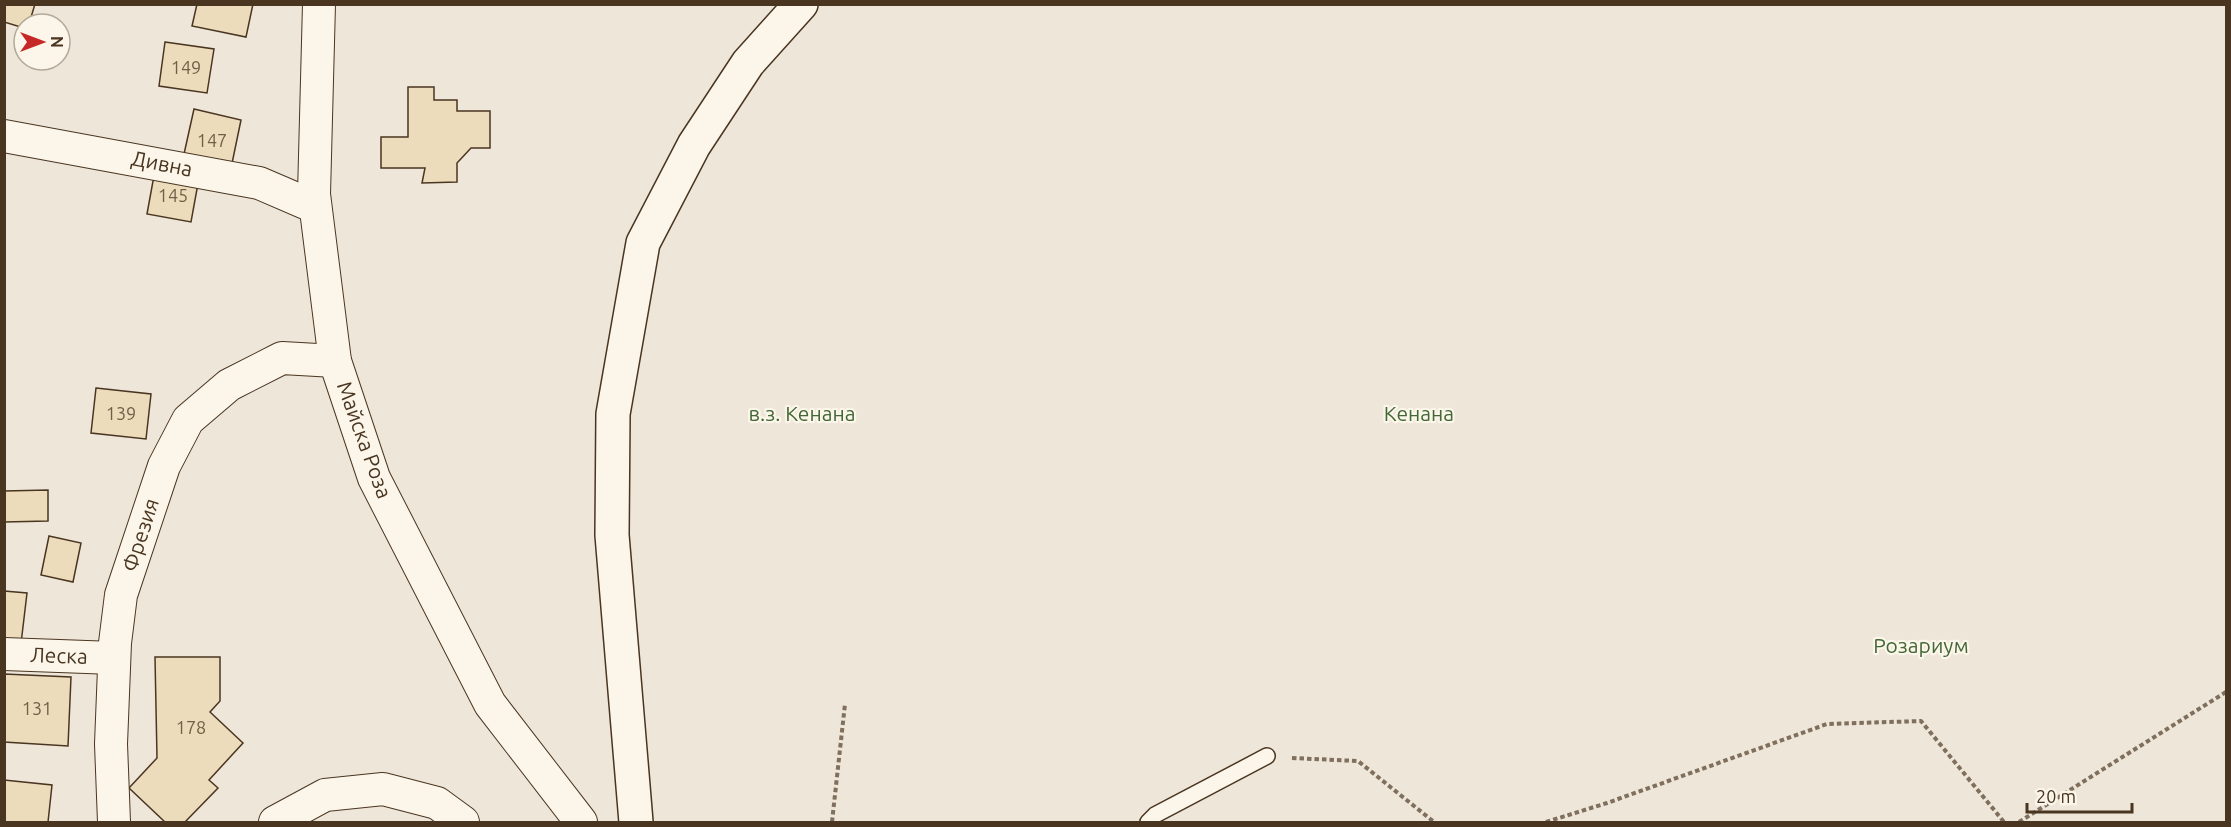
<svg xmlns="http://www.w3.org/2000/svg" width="2231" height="827" font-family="Ubuntu,sans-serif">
<rect width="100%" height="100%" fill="#fbf6e9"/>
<!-- green -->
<path fill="#ede6d9" stroke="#887966" stroke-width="1.5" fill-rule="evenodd" d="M5 5H2226V822H5ZM24 24H60V60H24Z"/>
<!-- building -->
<g fill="#ecdcbc" stroke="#4a3520" stroke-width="1.5">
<polygon points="4,4 35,4 29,24 24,24 24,28 4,22"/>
<polygon points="197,4 253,4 246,37 192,26"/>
<polygon points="165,42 214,49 207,93 159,86"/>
<polygon points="408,87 434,87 434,100 457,100 457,111 490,111 490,148 471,148 457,163 457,182 422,183 425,168 381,168 381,137 408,137"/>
<polygon points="194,109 241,120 230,173 182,163"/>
<polygon points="155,170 199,178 191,222 147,214"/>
<polygon points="96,388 151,394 146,439 91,433"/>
<polygon points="48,490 48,521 4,522 4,491"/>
<polygon points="49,536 81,543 73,582 41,575"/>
<polygon points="4,591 27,593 20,652 4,650"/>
<polygon points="155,657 220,657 220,701 210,712 243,743 209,780 218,788 185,822 165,822 129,788 157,758"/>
<polygon points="4,674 71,677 68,746 4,742"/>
<polygon points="4,780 52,785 48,822 4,822"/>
</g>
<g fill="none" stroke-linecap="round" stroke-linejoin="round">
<!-- lane casing -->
<g stroke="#4a3520" stroke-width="18">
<polyline id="lane" points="1148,822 1155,815 1267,756"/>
</g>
<!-- street casing -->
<g stroke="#4a3520" stroke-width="34">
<g id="street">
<polyline points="319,4 314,194 335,361 374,478 490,704 581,822"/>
<polyline points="4,136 259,183 315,207"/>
<polyline points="4,654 114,658"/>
<polyline points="114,822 111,744 115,643 121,595 164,466 188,420 229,385 282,358 335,361"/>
<polyline points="275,822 325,795 383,789 437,803 463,822"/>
</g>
</g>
<!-- secondary casing -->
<g stroke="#4a3520" stroke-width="36">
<polyline id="secondary" points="636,822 612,535 613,414 643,243 694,145 748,63 801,4"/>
</g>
<!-- path -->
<g stroke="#7f6f5c" stroke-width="4" stroke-dasharray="4.5 3" stroke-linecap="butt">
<polyline points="1292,758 1358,761 1434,822"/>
<polyline points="832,822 845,704"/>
<polyline points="1546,822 1607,803 1827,724 1921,721 2004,822"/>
<polyline points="2019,822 2226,692"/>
</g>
<!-- lane -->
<use href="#lane" stroke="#fbf6e9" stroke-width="15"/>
<!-- street -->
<use href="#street" stroke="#fbf6e9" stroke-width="32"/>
<!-- secondary -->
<use href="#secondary" stroke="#fbf6e9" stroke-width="33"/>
</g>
<g text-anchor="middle" stroke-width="4.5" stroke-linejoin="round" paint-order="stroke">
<!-- number labels -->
<g font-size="18" fill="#725f47">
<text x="186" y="74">149</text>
<text x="212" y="147">147</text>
<text x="173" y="202">145</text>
<text x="121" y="420">139</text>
<text x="37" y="715">131</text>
<text x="191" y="734">178</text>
</g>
<!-- street labels -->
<g font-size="21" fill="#4a3520" stroke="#fbf6e9">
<text transform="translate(162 164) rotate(11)" y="7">Дивна</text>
<text transform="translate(364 440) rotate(70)" y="7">Майска Роза</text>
<text transform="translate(141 535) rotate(-72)" y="7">Фрезия</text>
<text transform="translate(59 656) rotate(2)" y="7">Леска</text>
</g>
<!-- park labels -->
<g font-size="21" fill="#436837" stroke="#fbf6e9">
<text x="802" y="421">в.з. Кенана</text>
<text x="1419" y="421">Кенана</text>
<text x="1921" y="653">Розариум</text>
</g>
</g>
<!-- border -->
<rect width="2231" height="827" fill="none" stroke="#4a3520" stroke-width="12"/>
<!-- north arrow -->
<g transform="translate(42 42) rotate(90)"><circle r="28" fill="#fbf6e9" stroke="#b4a999" stroke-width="1.5"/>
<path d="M0-4.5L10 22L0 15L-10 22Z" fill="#c62828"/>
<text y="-9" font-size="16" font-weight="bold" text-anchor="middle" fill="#4a3520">N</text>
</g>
<!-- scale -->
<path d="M2027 803v9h105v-9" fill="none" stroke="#4a3520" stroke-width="3"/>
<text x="2036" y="803" font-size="18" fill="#4a3520" stroke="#fbf6e9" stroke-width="4.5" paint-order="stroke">20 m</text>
</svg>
